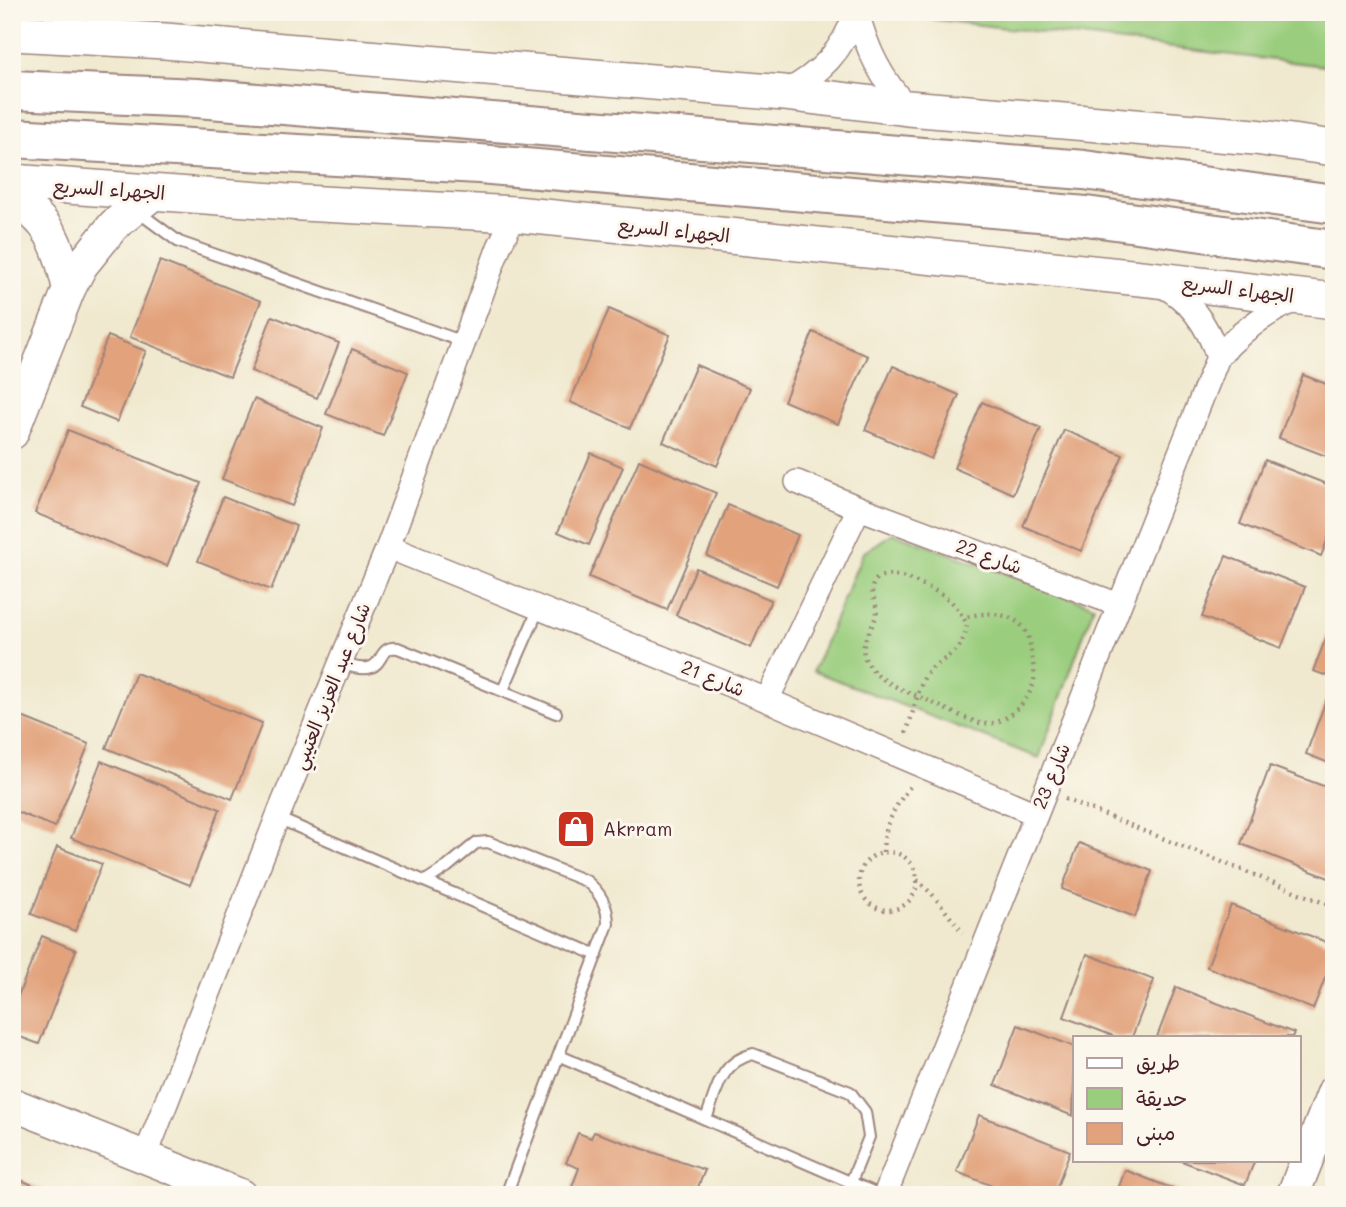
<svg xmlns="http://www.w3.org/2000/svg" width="1346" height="1207" font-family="Mali,'Playpen Sans Arabic',sans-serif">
<rect width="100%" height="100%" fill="#fbf7ec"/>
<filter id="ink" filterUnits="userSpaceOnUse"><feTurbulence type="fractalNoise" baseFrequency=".0143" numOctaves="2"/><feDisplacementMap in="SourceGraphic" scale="14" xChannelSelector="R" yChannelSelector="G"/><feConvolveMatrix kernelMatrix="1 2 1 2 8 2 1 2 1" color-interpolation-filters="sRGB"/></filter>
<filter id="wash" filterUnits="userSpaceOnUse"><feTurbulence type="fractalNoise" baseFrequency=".00686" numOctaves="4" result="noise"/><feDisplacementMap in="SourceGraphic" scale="28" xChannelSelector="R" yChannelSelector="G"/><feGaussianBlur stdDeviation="1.57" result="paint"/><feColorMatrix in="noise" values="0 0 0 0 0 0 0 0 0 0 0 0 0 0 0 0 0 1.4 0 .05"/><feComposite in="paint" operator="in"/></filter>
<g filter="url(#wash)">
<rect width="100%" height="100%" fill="#f0e9cf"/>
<!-- green -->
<g fill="#9acd7d" stroke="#727654" stroke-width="2">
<polygon points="921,12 1334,12 1334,67 920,18"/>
<polygon points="893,533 1094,606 1039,758 813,671 863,553"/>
</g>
<g id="blocks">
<!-- building -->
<g fill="#e2a27b">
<polygon points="160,261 261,301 230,377 130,337"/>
<polygon points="609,309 670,335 630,428 570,402"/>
<polygon points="272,316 339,343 317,398 251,371"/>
<polygon points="813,332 868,356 838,424 784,401"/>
<polygon points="108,336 146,351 117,422 80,407"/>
<polygon points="352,349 408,372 383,436 326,414"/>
<polygon points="696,365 750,388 717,466 663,442"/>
<polygon points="893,366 959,395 931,459 865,430"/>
<polygon points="1303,375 1334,387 1334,459 1279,438"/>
<polygon points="254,399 323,428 292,506 222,479"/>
<polygon points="982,402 1041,428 1013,494 954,468"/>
<polygon points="68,430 201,483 167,566 35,513"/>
<polygon points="1064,430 1123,455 1081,551 1023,526"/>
<polygon points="591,453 623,467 589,545 558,532"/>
<polygon points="639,460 716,493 667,610 589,577"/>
<polygon points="1265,460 1334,487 1334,523 1321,556 1240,524"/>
<polygon points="223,497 296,526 271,590 198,561"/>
<polygon points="728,505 798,535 777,586 707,556"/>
<polygon points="1226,556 1305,587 1281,648 1202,617"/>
<polygon points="696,568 771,600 751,648 676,615"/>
<polygon points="1334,618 1334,678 1313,671"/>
<polygon points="136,673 262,723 232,799 106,748"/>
<polygon points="1328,695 1334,697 1334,765 1306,754"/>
<polygon points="12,713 89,744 55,827 12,810"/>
<polygon points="101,761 220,809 190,885 71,838"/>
<polygon points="1270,766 1334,790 1334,880 1241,844"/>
<polygon points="1079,843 1152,871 1135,917 1062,889"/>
<polygon points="57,847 102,864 75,931 31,914"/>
<polygon points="1231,905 1334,945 1334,955 1313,1009 1207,967"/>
<polygon points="42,936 76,950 39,1044 12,1034 12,1011"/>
<polygon points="1087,954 1154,980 1132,1037 1116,1037 1064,1017"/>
<polygon points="1176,987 1294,1033 1292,1037 1157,1037"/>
<polygon points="1018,1025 1075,1047 1073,1116 995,1085"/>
<polygon points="979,1115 1070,1151 1054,1195 1015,1195 957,1172"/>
<polygon points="594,1132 705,1170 698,1187 715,1195 569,1195 579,1168 566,1163 578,1133 591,1138"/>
<polygon points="1179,1160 1255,1160 1245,1185"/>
<polygon points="1125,1170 1189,1195 1116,1195"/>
<polygon points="21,1180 56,1195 15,1195"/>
</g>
</g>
</g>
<g filter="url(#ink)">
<use href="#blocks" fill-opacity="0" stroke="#9d847d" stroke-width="2"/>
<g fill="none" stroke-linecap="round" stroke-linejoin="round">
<!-- lane casing -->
<g stroke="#9d847d" stroke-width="14">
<g id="lane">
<polyline points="137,211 179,242 464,342"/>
<path d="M341 663C391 682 372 644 398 648L556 713"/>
<polyline points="503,690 539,608"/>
<polyline points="277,818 597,955"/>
<path d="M427 880 447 867 476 843 488 842 586 881C600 892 608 906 608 924L506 1195"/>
<polyline points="560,1056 880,1195"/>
<path d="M706 1119C717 1090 720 1062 753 1054L850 1092 865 1112 869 1137 851 1182"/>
</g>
</g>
<!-- street casing -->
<g stroke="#9d847d" stroke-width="26">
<g id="street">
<path d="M857 12C867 50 881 79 908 108"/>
<path d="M784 93C820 74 843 51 856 12"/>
<path d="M1161 285C1191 300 1208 326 1218 357"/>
<polyline points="797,482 859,508 1119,605"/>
<polyline points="388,547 767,700 1036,814"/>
<polyline points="767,700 859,508"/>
<polyline points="145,1157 277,818 388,547 499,247 515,214"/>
<path d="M885 1195 1218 357C1241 331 1266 312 1298 299"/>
</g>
</g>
<!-- secondary casing -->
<g stroke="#9d847d" stroke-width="35">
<g id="secondary">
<path d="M12 200C52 219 59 249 69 289"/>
<polyline points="12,433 69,289 81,266 114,225 154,193"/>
<polyline points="12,1104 240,1195"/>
<polyline points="1293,1195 1334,1091"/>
</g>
</g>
<!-- primary casing -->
<g stroke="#9d847d" stroke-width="38">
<g id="primary">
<polyline points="12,33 165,41 784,93 908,108 1255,137 1334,148"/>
<polyline points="12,182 302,203 515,214 1150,279 1334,301"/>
</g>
</g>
<!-- highway casing -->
<g stroke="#9d847d" stroke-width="42">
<g id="highway">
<polyline points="12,90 197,98 1084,170 1334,204"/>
<polyline points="12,138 479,164 1086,216 1334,250"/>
</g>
</g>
<!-- path -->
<g stroke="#9d847d" stroke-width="4.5" stroke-dasharray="2 5" stroke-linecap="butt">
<polyline points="1316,12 1334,20"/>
<polyline points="12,247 25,249"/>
<path d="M906 733C911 721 920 682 926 675 942 654 962 659 967 624 962 615 956 606 948 599 935 589 887 564 875 581 866 594 880 603 876 616 873 626 866 635 864 645 858 675 905 691 927 700 939 706 975 724 986 724 1007 724 1031 699 1034 680 1035 673 1033 665 1032 658 1031 650 1030 639 1026 632 1015 611 983 611 964 618"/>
<polyline points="1065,799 1334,907"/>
<circle cx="888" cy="881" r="29"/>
<path d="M883 852C884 824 895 806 912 784"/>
<polyline points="917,880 932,894 963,933"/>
</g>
<!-- lane -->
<use href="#lane" stroke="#fff" stroke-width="10"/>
<!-- street -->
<use href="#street" stroke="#fff" stroke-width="23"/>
<!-- secondary -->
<use href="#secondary" stroke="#fff" stroke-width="32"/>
<!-- primary -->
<use href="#primary" stroke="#fff" stroke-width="35"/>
<!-- highway -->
<use href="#highway" stroke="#fff" stroke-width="38"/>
</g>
</g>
<!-- icons -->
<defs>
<g id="shop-square" transform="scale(2.0125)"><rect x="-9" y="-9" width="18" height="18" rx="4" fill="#c8321e" stroke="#fbf7ec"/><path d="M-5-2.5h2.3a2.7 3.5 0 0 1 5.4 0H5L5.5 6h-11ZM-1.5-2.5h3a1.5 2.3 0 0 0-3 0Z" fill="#fff"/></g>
</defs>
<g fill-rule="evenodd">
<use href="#shop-square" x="576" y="829"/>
</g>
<g text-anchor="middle" stroke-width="6" stroke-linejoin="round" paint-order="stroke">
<!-- street labels -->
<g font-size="19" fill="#4a1f2b" stroke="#fbf7ec">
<text transform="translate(109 189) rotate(4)" y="7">الجهراء السريع</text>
<text transform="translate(674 230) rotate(6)" y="7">الجهراء السريع</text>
<text transform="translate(1238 289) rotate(7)" y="7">الجهراء السريع</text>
<text transform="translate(989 556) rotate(20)" y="7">شارع 22</text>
<text transform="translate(713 678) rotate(22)" y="7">شارع 21</text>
<text transform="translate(331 686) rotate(-68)" y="7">شارع عبد العزيز العتيبي</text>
<text transform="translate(1051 776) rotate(-68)" y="7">شارع 23</text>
</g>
<!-- poi labels -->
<g font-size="19" fill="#4a1f2b" stroke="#fbf7ec" text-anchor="start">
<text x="603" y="836">Akrram</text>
</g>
</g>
<!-- margin -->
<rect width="1346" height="1207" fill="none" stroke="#fbf7ec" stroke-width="42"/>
<!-- legend -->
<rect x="1073" y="1036" width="228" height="126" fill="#fbf7ec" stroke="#b4a19f" stroke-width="2"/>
<rect x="1087" y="1058" width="35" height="10" fill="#ffffff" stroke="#b4a19f" stroke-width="2"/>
<text x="1136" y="1070" font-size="21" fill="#4a1f2b">طريق</text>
<rect x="1087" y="1088" width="35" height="21" fill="#9acd7d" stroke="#b4a19f" stroke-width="2"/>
<text x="1136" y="1106" font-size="21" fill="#4a1f2b">حديقة</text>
<rect x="1087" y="1123" width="35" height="21" fill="#e2a27b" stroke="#b4a19f" stroke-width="2"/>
<text x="1136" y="1140" font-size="21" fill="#4a1f2b">مبنى</text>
</svg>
